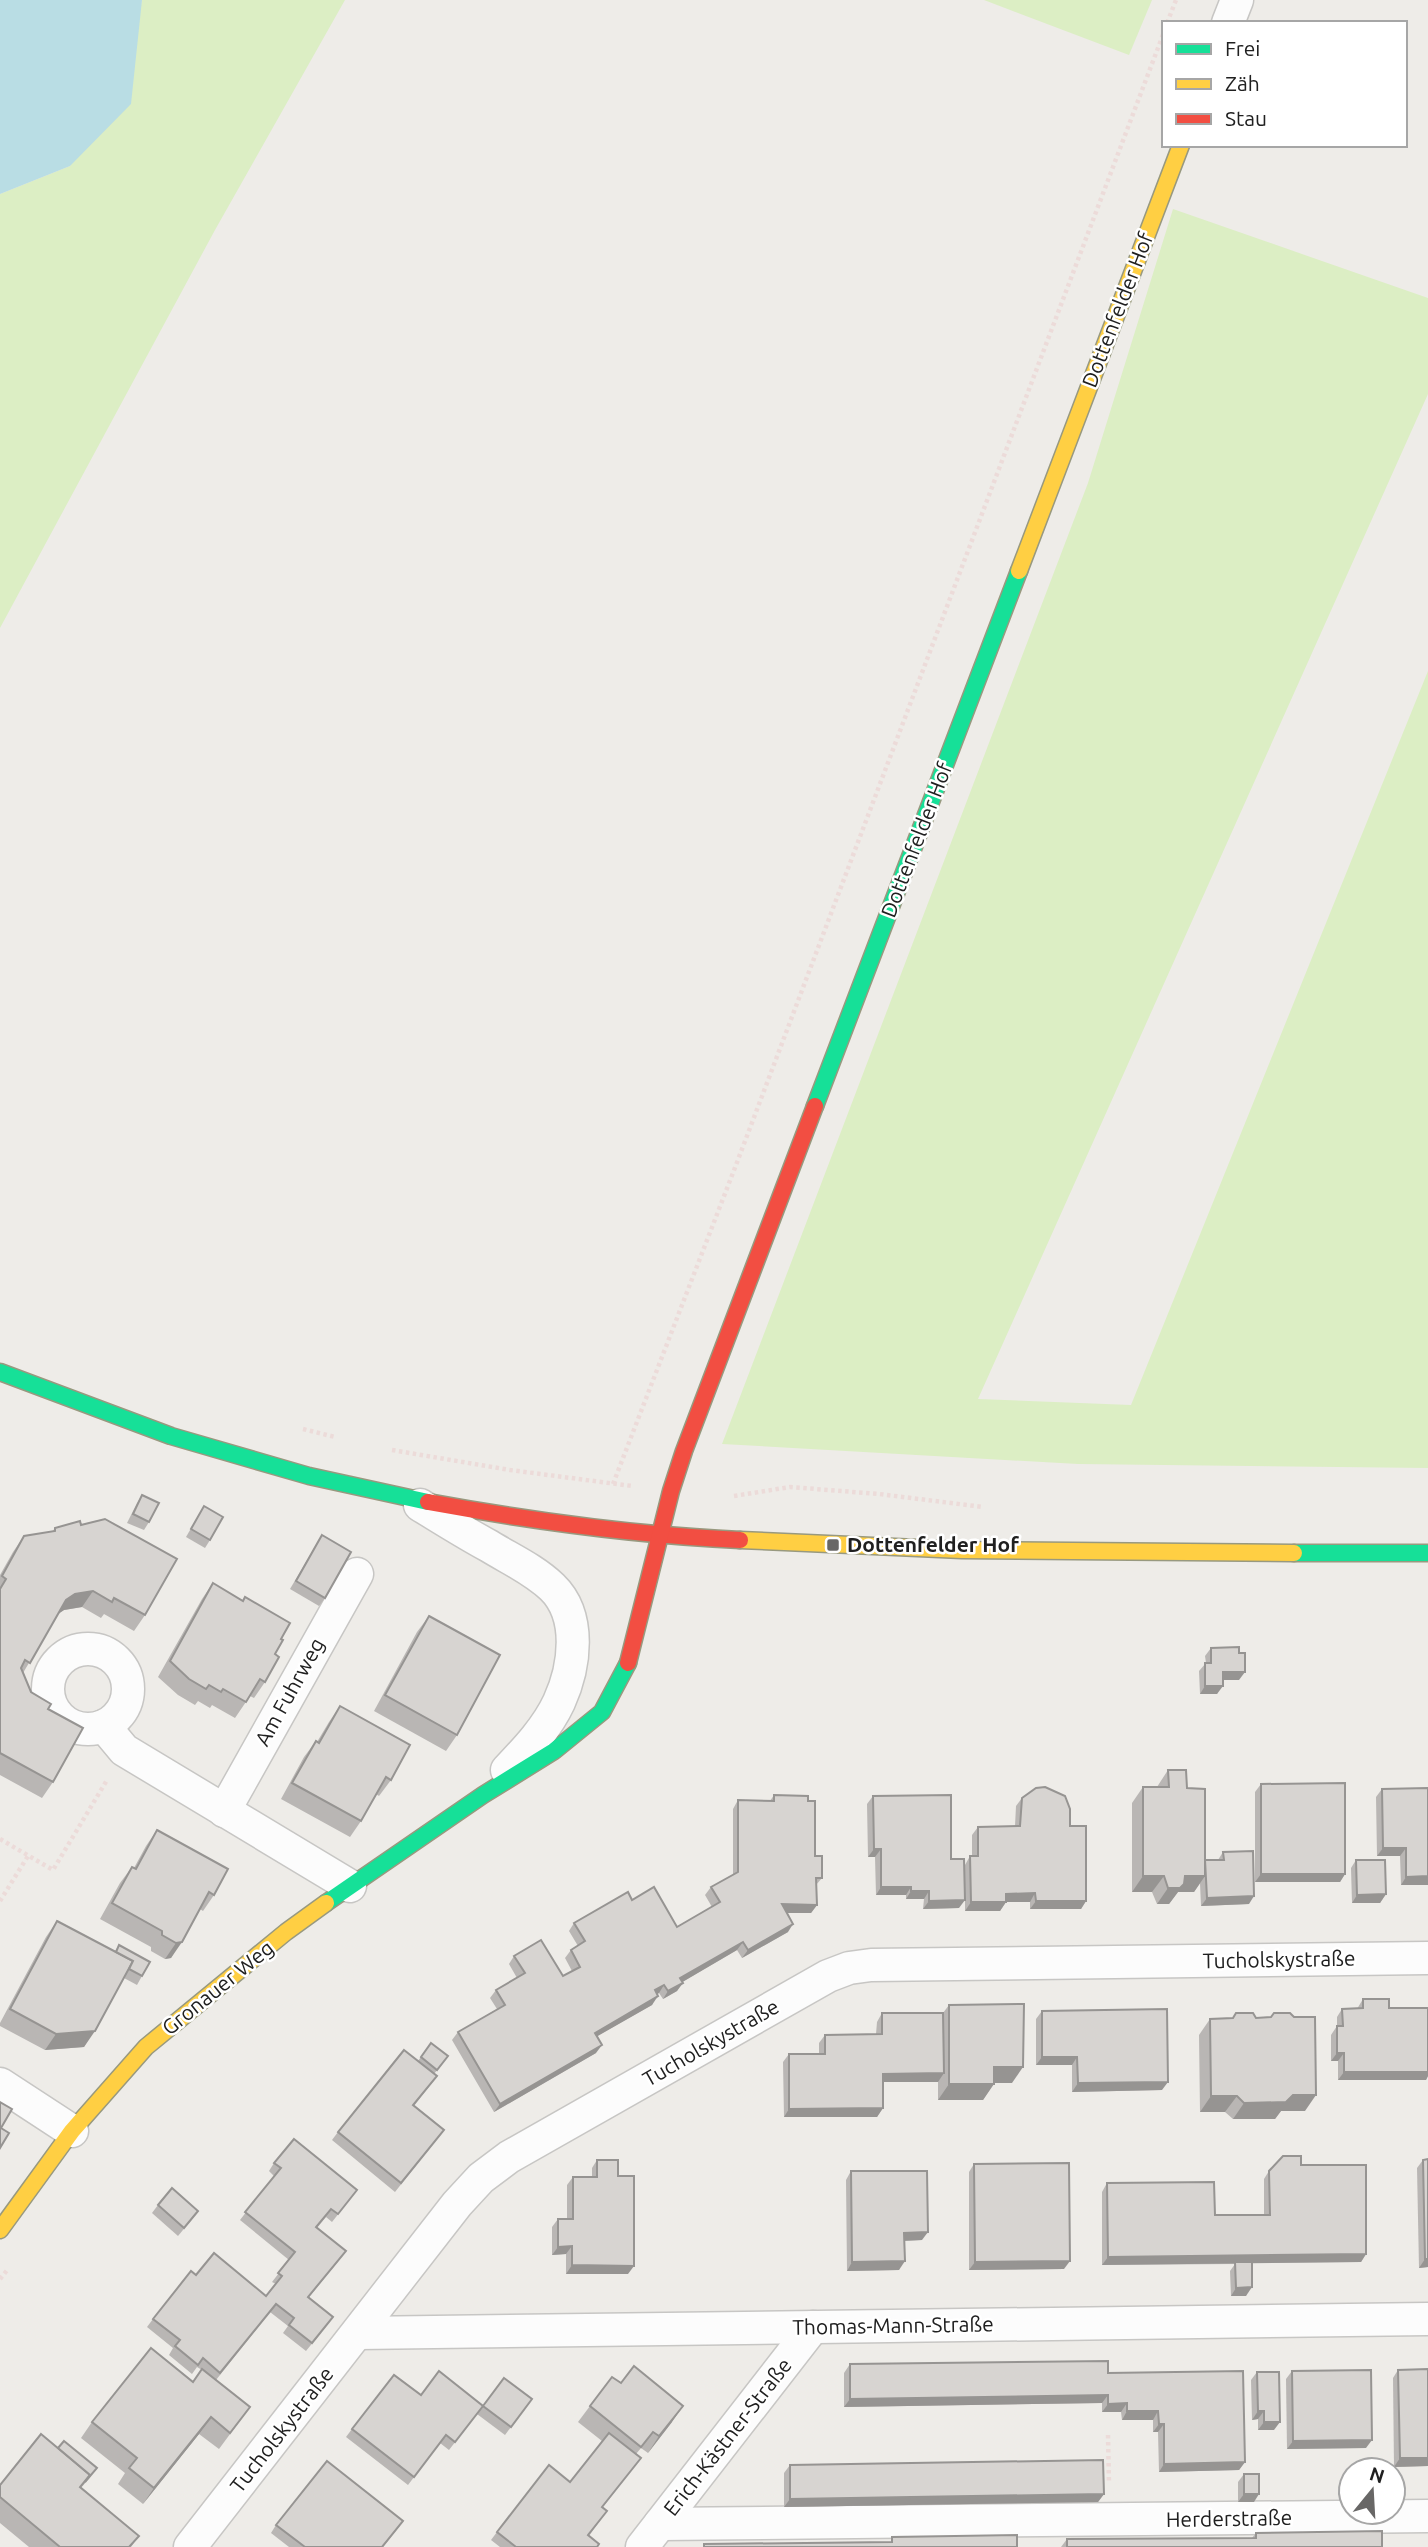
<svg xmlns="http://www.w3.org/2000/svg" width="1428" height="2547" font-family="Ubuntu,sans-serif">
<rect width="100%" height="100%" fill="#eeece8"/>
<!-- grass -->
<g fill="#dceec4">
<polygon points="142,0 345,0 215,230 0,628 0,194 70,166 138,20"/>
<polygon points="984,0 1152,0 1129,55"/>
<polygon points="1173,209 1428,298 1428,394 978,1399 1131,1405 1428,671 1428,1468 1078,1464 722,1444 1088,483"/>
</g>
<!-- water -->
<polygon fill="#b9dde4" points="0,0 142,0 131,104 70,166 0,194"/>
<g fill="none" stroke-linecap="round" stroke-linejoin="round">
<!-- street casing -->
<g stroke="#c7c6c4" stroke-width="35">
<g id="street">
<polyline points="1228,23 1237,0"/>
<path d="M420 1505C443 1519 465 1533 489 1546 510 1559 533 1569 552 1587 582 1616 575 1667 559 1702 547 1728 526 1750 507 1770"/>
<circle cx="88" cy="1689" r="40"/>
<polyline points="104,1726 124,1750 350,1886"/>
<polyline points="224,1811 357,1574"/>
<polyline points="0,2084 72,2131"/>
<polyline points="358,2333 1428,2319"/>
<polyline points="660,2524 1428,2516"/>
<polyline points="190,2547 457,2204 481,2178 509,2157 828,1976 849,1968 871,1965 1428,1958"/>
<polyline points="642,2547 813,2327"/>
</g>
</g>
<!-- fast casing -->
<g stroke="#98997f" stroke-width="19">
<g id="fast">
<polyline points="815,1106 1019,571"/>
<polyline points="0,1372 171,1436 309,1476 428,1502"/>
<polyline points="1294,1553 1428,1553"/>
<polyline points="326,1903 483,1795 554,1751 602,1712 628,1663"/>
</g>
</g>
<!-- slow casing -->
<g stroke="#98997f" stroke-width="19">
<g id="slow">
<polyline points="1019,571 1181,145"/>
<polyline points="740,1540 962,1550 1294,1553"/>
<polyline points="0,2230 72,2131 146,2047 286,1932 326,1903"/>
</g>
</g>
<!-- jam casing -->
<g stroke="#98997f" stroke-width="19">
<g id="jam">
<path d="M428 1502C532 1521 634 1535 740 1540"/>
<polyline points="628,1663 671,1491 684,1451 815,1106"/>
</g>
</g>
<!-- path -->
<g stroke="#ecdbd9" stroke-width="4.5" stroke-dasharray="3.5 3.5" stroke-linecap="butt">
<polyline points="1167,23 1176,0"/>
<polyline points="303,1429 335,1437"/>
<polyline points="392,1450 510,1470 632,1486"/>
<polyline points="613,1484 736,1165 1164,32"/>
<polyline points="734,1496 790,1487 879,1494 983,1507"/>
<polyline points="0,1839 53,1870 107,1780"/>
<polyline points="0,1901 28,1856"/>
<polyline points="0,2279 8,2269"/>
<polyline points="1108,2435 1109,2484"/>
</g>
<!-- street -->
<use href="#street" stroke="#fcfcfc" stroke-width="32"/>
<!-- fast -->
<use href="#fast" stroke="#16e098" stroke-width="16"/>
<!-- slow -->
<use href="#slow" stroke="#ffcf43" stroke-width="16"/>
<!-- jam -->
<use href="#jam" stroke="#f24e42" stroke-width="16"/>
</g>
<!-- wall -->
<g fill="#b9b6b4">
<polygon points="142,1495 149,1522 144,1530 127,1523 137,1503"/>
<polygon points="204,1506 210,1540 205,1548 186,1537"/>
<polygon points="81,1525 145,1615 134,1631 104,1614 101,1618 82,1607 64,1610 58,1614 23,1673 31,1692 48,1709 53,1782 42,1798 0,1775 0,1575 13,1552 24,1536 52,1532 55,1528"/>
<polygon points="322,1535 325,1598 319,1606 290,1589"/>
<polygon points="213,1583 281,1639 265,1682 254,1698 250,1696 235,1718 212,1705 210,1708 198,1701 195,1705 178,1695 158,1677 202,1599"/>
<polygon points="429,1616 457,1735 446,1751 374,1711 417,1632"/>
<polygon points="1211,1648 1239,1680 1223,1680 1217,1694 1200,1694 1199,1671 1206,1663 1205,1656"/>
<polygon points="340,1706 391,1780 379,1796 376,1794 361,1821 350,1837 281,1799 304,1757 316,1741 317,1742 329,1722"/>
<polygon points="1168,1770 1187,1788 1205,1861 1218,1860 1223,1852 1249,1904 1201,1906 1200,1883 1194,1892 1178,1892 1169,1904 1157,1904 1152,1892 1132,1892 1132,1803 1143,1787 1157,1787"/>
<polygon points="1261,1784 1345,1874 1340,1882 1255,1882 1255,1792"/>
<polygon points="1382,1789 1428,1885 1401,1885 1400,1856 1377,1856 1376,1797"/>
<polygon points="774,1795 808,1801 815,1856 822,1878 816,1885 817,1905 811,1913 787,1913 788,1932 742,1958 737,1950 682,1982 677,1991 663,1999 659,1993 657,1994 652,2005 597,2036 596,2053 494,2112 452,2040 458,2032 497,2009 490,1998 496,1990 517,1978 509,1964 514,1956 563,1976 572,1971 565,1958 571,1950 578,1946 569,1931 574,1923 632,1900 677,1927 712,1907 705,1895 711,1887 733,1875 733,1809 738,1800 770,1801"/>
<polygon points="873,1796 951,1859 959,1908 923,1909 924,1899 906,1899 906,1895 876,1895 875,1857 868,1857 867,1804"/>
<polygon points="1022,1798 1070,1826 1086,1901 1081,1909 1030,1909 1030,1902 1006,1902 1000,1911 965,1911 965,1865 970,1856 972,1856 972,1835 978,1827 1015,1826 1016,1806"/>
<polygon points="157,1830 214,1895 203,1911 200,1909 171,1958 165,1959 151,1951 151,1947 100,1919 120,1883 132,1867 134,1868 146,1846"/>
<polygon points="1356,1860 1386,1894 1380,1903 1352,1903 1351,1868"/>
<polygon points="57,1921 115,1951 119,1945 142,1976 137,1985 124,1978 84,2047 45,2050 0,2026 0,2023 46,1937"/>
<polygon points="1363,1999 1389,2008 1428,2008 1428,2076 1426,2080 1338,2080 1338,2061 1331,2061 1331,2035 1337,2026 1337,2017 1342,2009 1357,2009"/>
<polygon points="949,2005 1012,2083 994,2083 983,2100 938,2100 938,2082 883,2082 883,2108 877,2117 784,2117 783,2062 789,2054 819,2054 819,2043 825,2035 876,2034 877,2022 882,2013 943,2013"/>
<polygon points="1042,2011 1162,2090 1072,2092 1072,2065 1036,2065 1036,2019"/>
<polygon points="1274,2013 1305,2111 1281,2111 1275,2119 1233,2119 1225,2112 1200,2112 1199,2035 1210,2019 1271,2017"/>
<polygon points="431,2043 448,2056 434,2074 437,2076 414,2106 444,2130 395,2192 332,2140 338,2132 418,2061"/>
<polygon points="597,2160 618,2176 628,2274 566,2274 566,2254 552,2255 552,2227 558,2219 567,2219 567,2185 573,2177 592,2177 592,2168"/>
<polygon points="1423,2160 1428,2267 1419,2268 1417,2168"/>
<polygon points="274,2163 351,2198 332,2222 326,2217 317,2228 340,2259 309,2297 327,2325 306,2351 283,2333 288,2326 270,2312 216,2380 250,2407 219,2449 199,2434 143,2504 118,2484 125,2473 81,2438 92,2422 193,2382 202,2370 197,2367 192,2374 169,2355 173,2348 147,2327 153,2319 196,2275 266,2296 276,2284 272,2282 289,2260 240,2220 274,2176 269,2171"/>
<polygon points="974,2164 1064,2269 969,2270 969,2172"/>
<polygon points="1301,2165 1366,2254 1361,2262 1252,2263 1246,2296 1231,2296 1230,2271 1235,2264 1102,2265 1102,2192 1107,2183 1215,2215 1264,2215 1264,2179 1269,2171"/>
<polygon points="851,2171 922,2240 904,2241 899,2270 847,2271 846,2180"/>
<polygon points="158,2205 192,2219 178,2236 152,2213"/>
<polygon points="850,2364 1108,2373 1245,2462 1239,2470 1159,2472 1158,2432 1153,2432 1153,2420 1122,2420 1121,2412 1102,2412 1102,2403 844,2407 844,2373"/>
<polygon points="1398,2370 1428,2466 1394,2467 1393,2378"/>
<polygon points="1292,2371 1366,2448 1287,2449 1286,2379"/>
<polygon points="1257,2372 1274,2430 1258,2430 1258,2419 1252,2420 1251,2380"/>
<polygon points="421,2395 483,2406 532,2399 505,2435 477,2414 449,2450 440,2443 408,2485 346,2437 352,2429"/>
<polygon points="590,2406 672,2422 648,2453 641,2448 636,2454 641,2458 603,2507 601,2519 589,2536 597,2547 500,2547 491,2540 497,2532 570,2482 602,2441 578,2422"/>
<polygon points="790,2465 1104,2494 1098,2502 784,2507 784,2473"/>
<polygon points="1244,2474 1254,2502 1238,2502 1238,2482"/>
<polygon points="91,2476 81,2488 139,2536 131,2547 29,2547 0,2523 0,2485"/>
<polygon points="276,2525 397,2529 383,2547 289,2547 271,2533"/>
<polygon points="1256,2533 1382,2547 1061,2547 1067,2539 1252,2538"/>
</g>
<!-- shaded-wall -->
<g fill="#969492">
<polygon points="93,1591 82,1607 64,1610 55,1616 66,1600 75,1594"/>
<polygon points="1223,1672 1245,1672 1239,1680 1217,1680"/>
<polygon points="1205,1686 1223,1686 1217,1694 1200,1694"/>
<polygon points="1383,1848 1406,1848 1400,1856 1377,1856"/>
<polygon points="874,1849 881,1849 875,1857 868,1857"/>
<polygon points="1261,1874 1345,1874 1340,1882 1255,1882"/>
<polygon points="1143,1876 1164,1876 1152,1892 1132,1892"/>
<polygon points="1185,1876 1205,1876 1194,1892 1178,1892 1169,1904 1157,1904 1168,1888"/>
<polygon points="1428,1876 1428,1885 1401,1885 1406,1877"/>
<polygon points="881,1887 911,1887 906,1895 876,1895"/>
<polygon points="911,1891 929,1891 924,1899 906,1899"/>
<polygon points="1035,1893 1030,1902 1000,1902 1006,1894"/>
<polygon points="1386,1894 1380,1903 1352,1903 1357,1895"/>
<polygon points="1254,1896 1249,1904 1201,1906 1207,1898"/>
<polygon points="965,1900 959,1908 923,1909 929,1901"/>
<polygon points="1036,1901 1086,1901 1081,1909 1030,1909"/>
<polygon points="971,1902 1006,1902 1000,1911 965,1911"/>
<polygon points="782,1904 817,1905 811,1913 776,1913"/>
<polygon points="793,1924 788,1932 742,1958 748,1950"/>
<polygon points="182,1942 171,1958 165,1959 176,1943"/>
<polygon points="743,1942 737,1950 674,1987 680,1978"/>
<polygon points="683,1983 677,1991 663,1999 668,1991"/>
<polygon points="664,1985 659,1993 649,1999 655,1990"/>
<polygon points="658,1996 652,2005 589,2041 595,2033"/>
<polygon points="95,2031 84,2047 45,2050 56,2034"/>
<polygon points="602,2045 596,2053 494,2112 500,2104"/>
<polygon points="1337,2053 1344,2053 1338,2061 1331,2061"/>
<polygon points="1042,2057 1077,2057 1072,2065 1036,2065"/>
<polygon points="994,2067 1023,2067 1012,2083 983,2083"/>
<polygon points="1344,2072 1428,2072 1428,2076 1426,2080 1338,2080"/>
<polygon points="944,2073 938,2082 877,2082 883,2074"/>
<polygon points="1168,2082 1162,2090 1072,2092 1078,2083"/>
<polygon points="949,2084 994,2084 983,2100 938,2100"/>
<polygon points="1293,2095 1316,2095 1305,2111 1281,2111 1275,2119 1233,2119 1244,2103"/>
<polygon points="1211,2096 1237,2096 1225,2112 1200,2112"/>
<polygon points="883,2108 877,2117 784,2117 789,2109"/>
<polygon points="928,2232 922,2240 899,2241 904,2233"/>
<polygon points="572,2246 566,2254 552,2255 558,2247"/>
<polygon points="1366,2254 1361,2262 1102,2265 1108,2257"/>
<polygon points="1425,2259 1428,2259 1428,2267 1419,2268"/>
<polygon points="905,2261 899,2270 847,2271 852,2262"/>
<polygon points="1070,2261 1064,2269 969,2270 975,2262"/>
<polygon points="572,2265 634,2266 628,2274 566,2274"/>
<polygon points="1252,2287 1246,2296 1231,2296 1236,2288"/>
<polygon points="1108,2395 1102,2403 844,2407 850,2399"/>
<polygon points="1127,2403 1121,2412 1102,2412 1108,2404"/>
<polygon points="683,2406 672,2422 648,2453 659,2436"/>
<polygon points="1127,2411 1158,2411 1153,2420 1122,2420"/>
<polygon points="1258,2411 1264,2411 1258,2419 1252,2420"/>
<polygon points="211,2417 199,2434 143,2504 154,2488"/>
<polygon points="1264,2422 1280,2422 1274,2430 1258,2430"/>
<polygon points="1159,2424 1164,2424 1158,2432 1153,2432"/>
<polygon points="1372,2440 1366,2448 1287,2449 1293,2441"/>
<polygon points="1400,2458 1428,2458 1428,2466 1394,2467"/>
<polygon points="1245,2462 1239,2470 1159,2472 1164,2464"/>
<polygon points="1104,2494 1098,2502 784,2507 790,2499"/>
<polygon points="1244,2494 1259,2494 1254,2502 1238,2502"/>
</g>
<!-- building -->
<g fill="#d7d4d1" stroke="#969492" stroke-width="2">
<polygon points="142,1495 159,1503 149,1522 133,1514"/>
<polygon points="204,1506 223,1517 210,1540 191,1529"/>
<polygon points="105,1519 177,1559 145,1615 114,1598 112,1602 93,1591 75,1594 66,1600 30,1663 25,1660 21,1668 31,1692 51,1704 48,1709 83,1728 53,1782 0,1753 0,1589 6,1579 2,1576 24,1536 55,1531 55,1528 80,1521 81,1525"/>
<polygon points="322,1535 351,1552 325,1598 296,1581"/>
<polygon points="213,1583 243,1601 245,1597 290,1623 281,1639 283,1640 275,1654 279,1657 265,1682 260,1679 246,1702 223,1689 221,1692 209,1685 206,1689 189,1679 170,1661"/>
<polygon points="429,1616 500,1655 457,1735 385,1695"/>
<polygon points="1239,1647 1239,1653 1245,1653 1245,1672 1223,1672 1223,1686 1205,1686 1205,1663 1211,1663 1211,1648"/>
<polygon points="340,1706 410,1745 391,1780 386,1777 361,1821 292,1783 316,1741 319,1743"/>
<polygon points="1168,1770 1186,1770 1187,1788 1205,1789 1205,1876 1185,1876 1184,1884 1180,1888 1168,1888 1164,1876 1143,1876 1143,1787 1169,1787"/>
<polygon points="1345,1783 1345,1874 1261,1874 1261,1784"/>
<polygon points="1045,1787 1065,1796 1070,1809 1070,1826 1086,1826 1086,1901 1036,1901 1035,1893 1006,1894 1006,1902 971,1902 970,1856 978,1856 978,1827 1020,1826 1022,1798 1036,1788"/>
<polygon points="1428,1788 1428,1876 1406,1877 1406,1848 1383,1848 1382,1789"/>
<polygon points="774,1795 808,1796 808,1801 815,1801 815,1856 822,1856 822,1878 816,1878 817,1905 782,1904 793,1924 748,1950 743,1942 680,1978 683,1983 668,1991 664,1985 655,1990 658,1996 595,2033 602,2045 500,2104 458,2032 505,2005 496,1990 525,1973 514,1956 541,1940 563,1976 580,1967 571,1950 585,1941 574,1923 628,1892 632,1900 654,1887 677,1927 720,1902 711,1887 738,1872 738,1800 774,1801"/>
<polygon points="951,1795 951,1859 964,1859 965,1900 929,1901 929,1891 911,1891 911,1887 881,1887 881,1849 874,1849 873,1796"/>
<polygon points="157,1830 228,1869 214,1895 209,1892 182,1942 176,1943 162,1935 162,1931 112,1903 132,1867 136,1869"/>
<polygon points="1253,1851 1254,1896 1207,1898 1205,1860 1224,1860 1223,1852"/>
<polygon points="1356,1860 1385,1860 1386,1894 1357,1895"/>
<polygon points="57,1921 133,1961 95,2031 56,2034 10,2009"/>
<polygon points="119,1945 150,1962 142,1976 129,1969 133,1961 116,1952"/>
<polygon points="1363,1999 1389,1999 1389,2008 1428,2008 1428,2072 1344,2072 1344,2053 1337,2053 1337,2026 1343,2026 1342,2009 1363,2008"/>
<polygon points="1024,2004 1023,2067 994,2067 994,2084 949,2084 949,2005"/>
<polygon points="1167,2009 1168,2082 1078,2083 1077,2057 1042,2057 1042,2011"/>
<polygon points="882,2013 943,2013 944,2073 883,2074 883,2108 789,2109 789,2054 825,2054 825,2035 882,2034"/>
<polygon points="1236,2013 1253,2013 1256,2018 1271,2017 1274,2013 1290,2013 1294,2017 1315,2017 1316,2095 1293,2095 1286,2102 1244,2103 1237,2096 1211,2096 1210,2019 1233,2018"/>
<polygon points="431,2043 448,2056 437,2070 421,2057"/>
<polygon points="404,2050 437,2076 413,2105 444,2130 401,2183 338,2132"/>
<polygon points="0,2102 12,2109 1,2128 9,2133 0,2148"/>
<polygon points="294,2139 357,2190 338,2214 331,2209 316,2227 346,2251 308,2297 333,2317 312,2343 289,2325 294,2318 276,2304 220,2373 203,2358 198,2365 175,2346 180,2340 153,2319 191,2271 196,2275 214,2253 266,2296 282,2276 278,2273 295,2252 245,2212 281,2168 274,2163"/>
<polygon points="1283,2156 1301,2156 1301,2165 1366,2165 1366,2254 1108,2257 1107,2183 1214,2182 1215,2215 1270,2215 1269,2171"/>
<polygon points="1428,2159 1428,2259 1425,2259 1423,2160"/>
<polygon points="597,2160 618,2160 618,2176 634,2176 634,2266 572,2265 572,2246 558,2247 558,2219 573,2219 573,2177 597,2177"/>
<polygon points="1069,2163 1070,2261 975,2262 974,2164"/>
<polygon points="851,2171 927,2171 928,2232 904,2233 905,2261 852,2262"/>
<polygon points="172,2188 198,2211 184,2228 158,2205"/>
<polygon points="1235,2262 1252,2262 1252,2287 1236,2288"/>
<polygon points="151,2348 193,2382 202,2369 250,2407 230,2433 211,2417 154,2488 129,2468 137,2458 92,2422"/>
<polygon points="1108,2361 1108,2373 1243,2371 1245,2462 1164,2464 1164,2424 1159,2424 1158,2411 1127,2411 1127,2403 1108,2404 1108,2395 850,2399 850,2364"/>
<polygon points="634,2366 683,2406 659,2436 653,2432 641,2447 590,2406 612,2377 621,2383"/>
<polygon points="1428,2369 1428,2458 1400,2458 1398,2370"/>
<polygon points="1371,2370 1372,2440 1293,2441 1292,2371"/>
<polygon points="439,2371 483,2406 455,2442 446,2435 414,2477 352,2429 394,2375 421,2395"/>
<polygon points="1257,2372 1279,2372 1280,2422 1264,2422 1264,2411 1258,2411"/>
<polygon points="504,2378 532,2399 511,2427 483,2406"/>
<polygon points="609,2433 641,2458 602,2507 607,2511 588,2535 599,2544 597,2547 516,2547 497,2532 549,2465 570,2482"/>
<polygon points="41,2434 90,2475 80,2487 139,2536 129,2547 60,2547 0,2497 0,2485"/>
<polygon points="64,2441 97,2468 85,2482 90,2475 58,2448"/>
<polygon points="1103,2460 1104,2494 790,2499 790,2465"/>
<polygon points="327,2461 403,2521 382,2547 305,2547 276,2525"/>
<rect x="1244" y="2474" width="15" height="20"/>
<polygon points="1382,2531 1382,2547 1067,2547 1067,2539 1256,2538 1256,2533"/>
<polygon points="1017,2535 1017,2547 704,2547 704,2544 892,2542 892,2537"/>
</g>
<!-- markers -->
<rect fill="#686766" stroke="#fff" stroke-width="2.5" x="826" y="1538" width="14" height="14" rx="3.5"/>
<g text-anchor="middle" stroke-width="5" stroke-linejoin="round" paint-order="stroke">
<!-- street labels -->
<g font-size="21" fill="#202020" stroke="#fff">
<text transform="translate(1118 310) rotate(-69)" y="7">Dottenfelder Hof</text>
<text transform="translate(917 840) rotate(-69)" y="7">Dottenfelder Hof</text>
<text transform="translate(290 1692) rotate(-61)" y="7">Am Fuhrweg</text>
<text transform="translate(1279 1960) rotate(-1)" y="7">Tucholskystraße</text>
<text transform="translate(218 1988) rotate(-39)" y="7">Gronauer Weg</text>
<text transform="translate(711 2043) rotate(-30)" y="7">Tucholskystraße</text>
<text transform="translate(893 2326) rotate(-1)" y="7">Thomas-Mann-Straße</text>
<text transform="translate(282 2430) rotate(-52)" y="7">Tucholskystraße</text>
<text transform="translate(728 2437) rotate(-52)" y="7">Erich-Kästner-Straße</text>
<text transform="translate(1229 2519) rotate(-1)" y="7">Herderstraße</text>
</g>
<!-- poi labels -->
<g font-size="21" font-weight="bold" fill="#202020" stroke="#fff" text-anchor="start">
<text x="847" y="1552">Dottenfelder Hof</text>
</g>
</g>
<!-- legend -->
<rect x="1162" y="21" width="245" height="126" fill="#ffffff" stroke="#a6a6a6" stroke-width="2"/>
<rect x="1176" y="44" width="35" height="10" fill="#16e098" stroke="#a6a6a6" stroke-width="2"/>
<text x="1225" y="56" font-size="21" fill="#202020">Frei</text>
<rect x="1176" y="79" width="35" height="10" fill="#ffcf43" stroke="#a6a6a6" stroke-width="2"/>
<text x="1225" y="91" font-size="21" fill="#202020">Zäh</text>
<rect x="1176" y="114" width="35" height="10" fill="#f24e42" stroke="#a6a6a6" stroke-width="2"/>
<text x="1225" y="126" font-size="21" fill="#202020">Stau</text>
<!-- north arrow -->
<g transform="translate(1372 2491) rotate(18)"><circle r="33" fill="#ffffff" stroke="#a6a6a6" stroke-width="2"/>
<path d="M0-5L12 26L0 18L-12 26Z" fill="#686766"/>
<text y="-10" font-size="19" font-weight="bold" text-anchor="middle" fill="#202020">N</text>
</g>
</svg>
